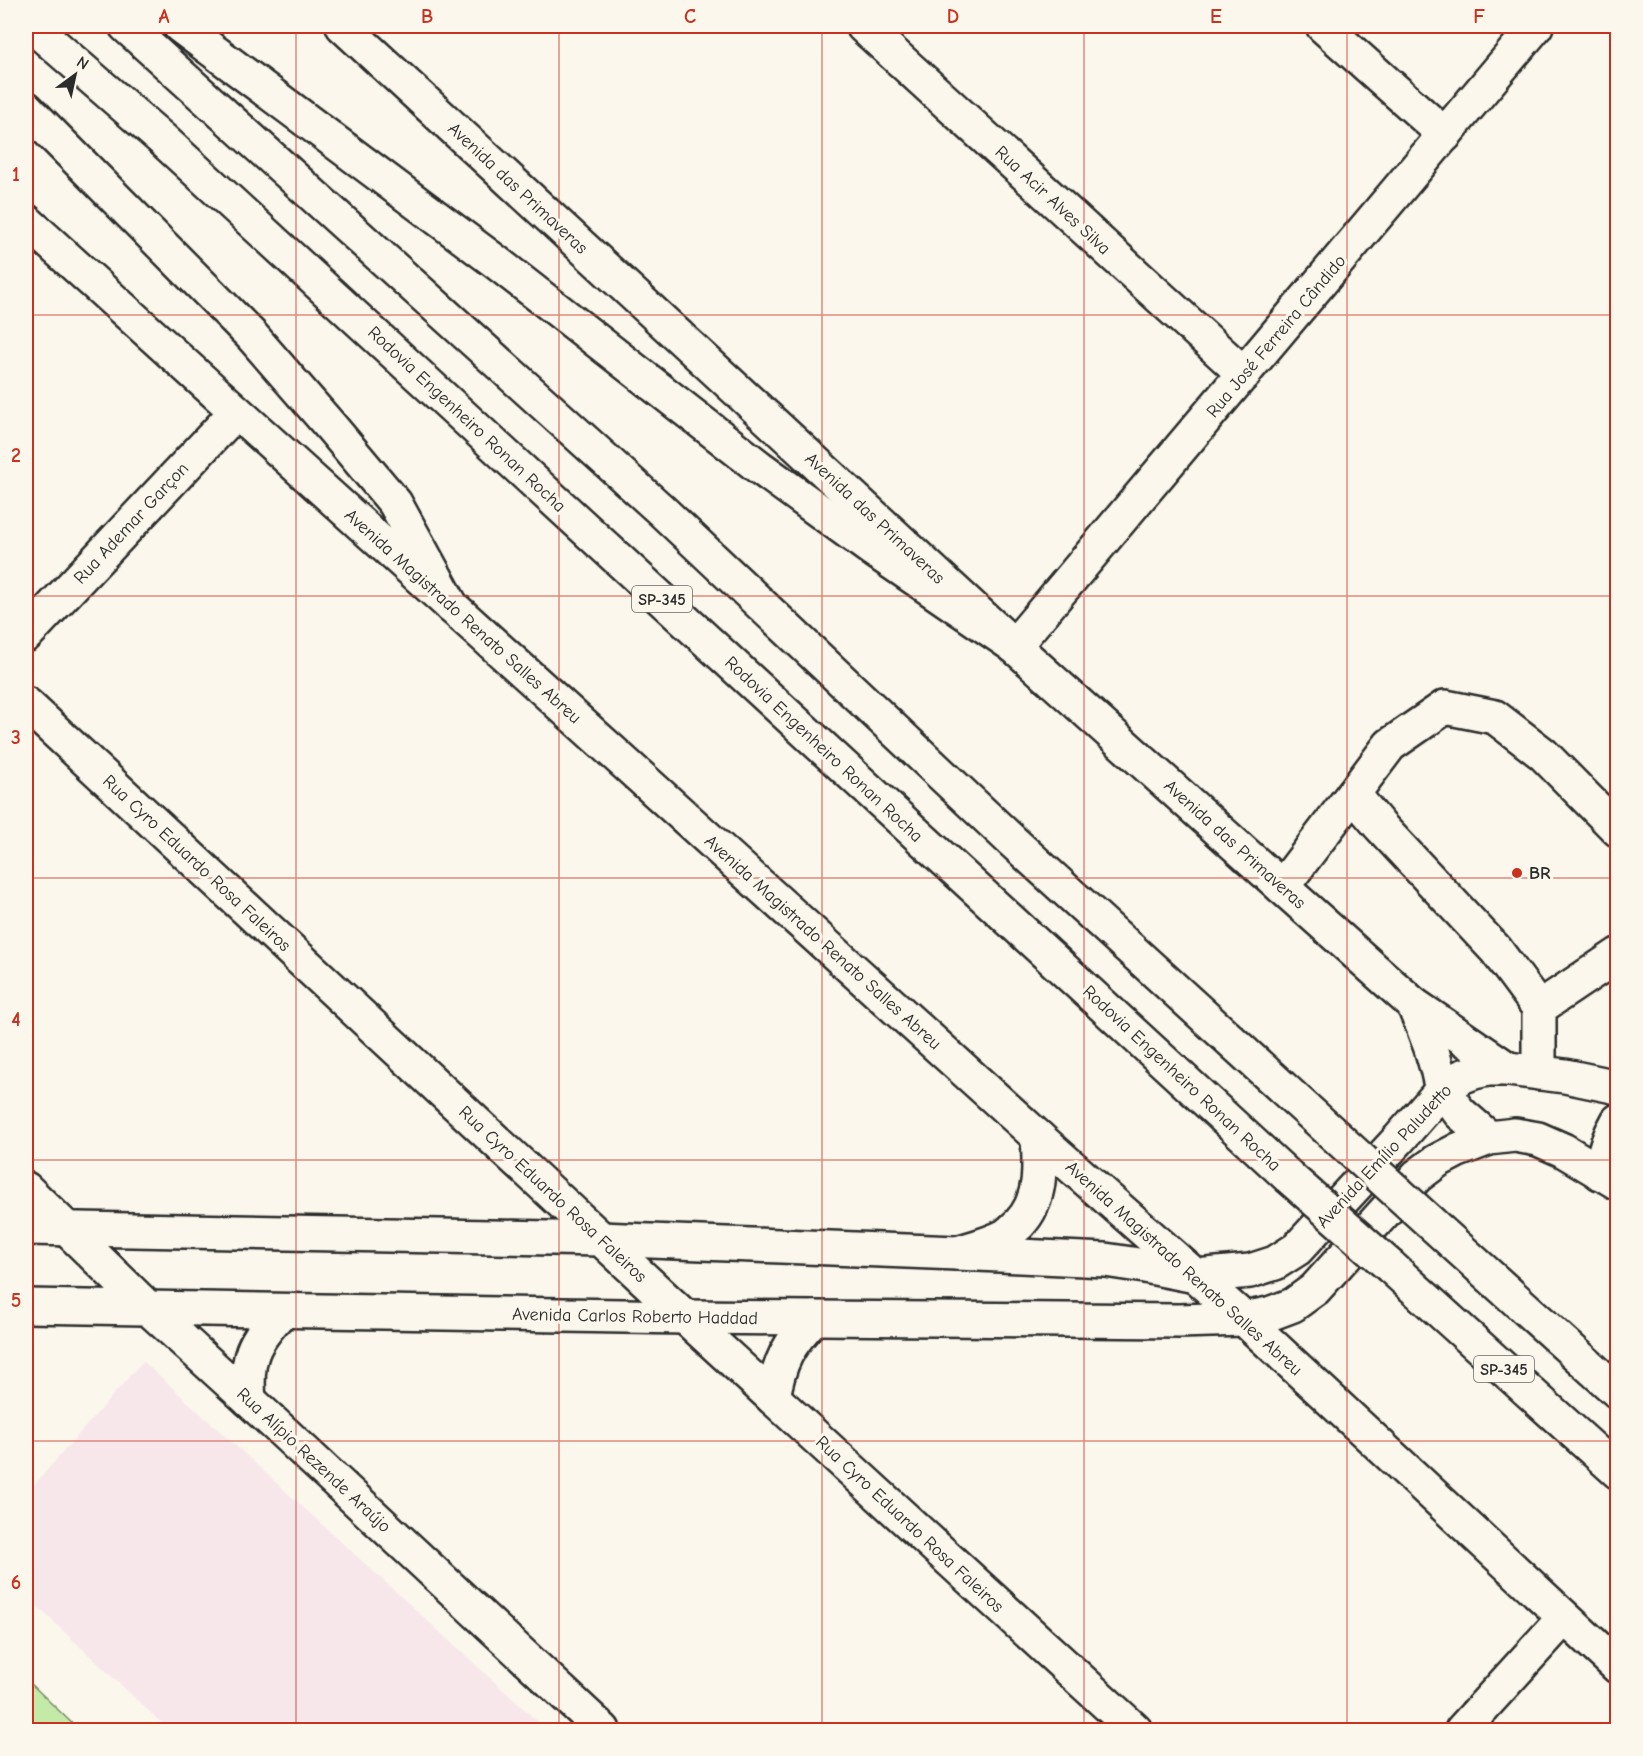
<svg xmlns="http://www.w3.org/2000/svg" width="1643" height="1756" font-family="'Comic Neue',sans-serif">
<rect width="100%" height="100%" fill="#fbf7ec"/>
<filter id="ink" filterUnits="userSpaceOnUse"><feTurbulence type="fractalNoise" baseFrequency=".0167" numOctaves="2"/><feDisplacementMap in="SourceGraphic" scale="12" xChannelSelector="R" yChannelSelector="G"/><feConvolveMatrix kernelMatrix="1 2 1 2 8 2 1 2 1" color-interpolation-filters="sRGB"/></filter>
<g filter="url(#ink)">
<!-- built -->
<polygon fill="#f7e7eb" points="143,1361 547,1730 169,1730 26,1596 26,1494"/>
<!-- green -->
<polygon fill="#c3eba7" stroke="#778b69" stroke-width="1.5" points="26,1679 79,1730 26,1730"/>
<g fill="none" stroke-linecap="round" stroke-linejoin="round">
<!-- minor casing -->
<g stroke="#2b2b2b" stroke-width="38">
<g id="minor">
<polyline points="343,26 1014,646 1282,887 1413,1004 1508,1069"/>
<polyline points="863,26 1244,374"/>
<polyline points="1323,26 1445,135"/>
<polyline points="26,635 236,412"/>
<polyline points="1014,646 1536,26"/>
<polyline points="26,704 685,1317 1135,1730"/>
<polyline points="1282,887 1353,794"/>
<path d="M1413 1004C1426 1031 1436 1059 1442 1090"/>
<polyline points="1539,1008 1496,950 1380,826 1353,794 1390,745 1445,707 1495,717 1543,754 1618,830"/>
<polyline points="1539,1073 1539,1008 1618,955"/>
<polyline points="26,1189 148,1308 249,1400 603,1730"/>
<polyline points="26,1228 600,1239 957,1253 1105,1260 1145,1266 1196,1276"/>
<polyline points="26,1306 685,1317 1179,1321 1244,1319"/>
<path d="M773 1398C779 1362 788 1344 814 1318"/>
<path d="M249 1400C245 1357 253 1342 282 1311"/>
<polyline points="1462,1730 1564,1618"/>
</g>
</g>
<!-- major casing -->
<g stroke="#2b2b2b" stroke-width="38">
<g id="major">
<polyline points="26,221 1038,1137 1244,1319 1618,1667"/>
<polyline points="1442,1090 1460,1113 1489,1138"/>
<path d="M1600 1173C1603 1154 1608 1138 1618 1121"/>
<path d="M957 1253C973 1248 990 1244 1005 1236 1010 1233 1014 1228 1019 1224 1042 1200 1040 1168 1038 1137"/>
<polyline points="1196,1276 1250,1271 1275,1263 1297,1249 1399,1139 1442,1090 1461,1077 1474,1072 1488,1069 1508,1069 1565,1076 1618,1087"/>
<polyline points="1244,1319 1269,1314 1293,1305 1315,1289 1417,1176 1437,1161 1458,1150 1489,1138 1515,1135 1538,1139 1563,1150 1618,1183"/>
</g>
</g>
<!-- highway casing -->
<g stroke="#2b2b2b" stroke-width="38">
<g id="highway">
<polyline points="32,26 162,139 1289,1177"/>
<polyline points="126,26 661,510 1011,840 1330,1131"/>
<polyline points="180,26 496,262 759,467 872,549 1014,646"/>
<polyline points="26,108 252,336 332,428 395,503 452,607"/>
<polyline points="1432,1224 1618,1392"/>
<polyline points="1391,1267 1618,1472"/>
</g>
</g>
<!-- minor -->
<use href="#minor" stroke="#fbf7ec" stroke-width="33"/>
<!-- major -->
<use href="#major" stroke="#fbf7ec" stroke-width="33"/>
<!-- highway -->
<use href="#highway" stroke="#fbf7ec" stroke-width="33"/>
<!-- highway-bridge casing -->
<g stroke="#2b2b2b" stroke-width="38" stroke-linecap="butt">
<g id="highway-bridge">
<polyline points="1330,1131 1432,1224"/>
<polyline points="1289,1177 1391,1267"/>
</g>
</g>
<!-- highway-bridge -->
<use href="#highway-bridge" stroke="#fbf7ec" stroke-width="33"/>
</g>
</g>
<!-- grid -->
<path fill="none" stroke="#c8321e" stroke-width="1.5" stroke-opacity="0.55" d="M296 26V1730M559 26V1730M822 26V1730M1084 26V1730M1347 26V1730M26 315H1618M26 596H1618M26 878H1618M26 1160H1618M26 1441H1618"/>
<!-- markers -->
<circle fill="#c8321e" stroke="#fbf7ec" stroke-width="2" cx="1517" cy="873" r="6"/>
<g text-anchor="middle" stroke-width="6" stroke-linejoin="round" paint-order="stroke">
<!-- shield labels -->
<g fill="#fbf7ec" stroke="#696865" stroke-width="1.5">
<rect x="632" y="586" width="60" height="26" rx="4.5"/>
<rect x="1474" y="1356" width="60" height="26" rx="4.5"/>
</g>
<g font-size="16" font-weight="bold" fill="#2b2b2b">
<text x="662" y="605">SP-345</text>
<text x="1504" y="1375">SP-345</text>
</g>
<!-- street labels -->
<g font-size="18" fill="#2b2b2b" stroke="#fbf7ec">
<text transform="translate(518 188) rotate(43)" y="6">Avenida das Primaveras</text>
<text transform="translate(1053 200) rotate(43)" y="6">Rua Acir Alves Silva</text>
<text transform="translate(1276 336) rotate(-50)" y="6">Rua José Ferreira Cândido</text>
<text transform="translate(467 419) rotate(43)" y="6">Rodovia Engenheiro Ronan Rocha</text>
<text transform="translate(875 518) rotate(43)" y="6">Avenida das Primaveras</text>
<text transform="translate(131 523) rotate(-47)" y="6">Rua Ademar Garçon</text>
<text transform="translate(463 616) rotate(42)" y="6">Avenida Magistrado Renato Salles Abreu</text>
<text transform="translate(824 749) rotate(43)" y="6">Rodovia Engenheiro Ronan Rocha</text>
<text transform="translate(1235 844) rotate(42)" y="6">Avenida das Primaveras</text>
<text transform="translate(197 863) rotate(43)" y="6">Rua Cyro Eduardo Rosa Faleiros</text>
<text transform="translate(823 942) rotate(42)" y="6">Avenida Magistrado Renato Salles Abreu</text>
<text transform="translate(1182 1078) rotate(43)" y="6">Rodovia Engenheiro Ronan Rocha</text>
<text transform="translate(1384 1156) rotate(-47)" y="6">Avenida Emílio Paludetto</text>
<text transform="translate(553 1194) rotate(43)" y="6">Rua Cyro Eduardo Rosa Faleiros</text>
<text transform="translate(1184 1268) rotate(42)" y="6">Avenida Magistrado Renato Salles Abreu</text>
<text transform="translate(635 1316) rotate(1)" y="6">Avenida Carlos Roberto Haddad</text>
<text transform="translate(314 1460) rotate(43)" y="6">Rua Alípio Rezende Araújo</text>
<text transform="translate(910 1524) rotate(43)" y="6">Rua Cyro Eduardo Rosa Faleiros</text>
</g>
<!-- poi labels -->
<g font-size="18" font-weight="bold" fill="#2b2b2b" stroke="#fbf7ec" text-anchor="start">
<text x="1529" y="879">BR</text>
</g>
</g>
<!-- margin -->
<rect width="1643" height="1756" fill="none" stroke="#fbf7ec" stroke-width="66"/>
<!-- north arrow -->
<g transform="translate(75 75) rotate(33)" stroke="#fbf7ec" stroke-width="4.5" paint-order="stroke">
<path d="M0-4.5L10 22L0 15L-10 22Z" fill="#2b2b2b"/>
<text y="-9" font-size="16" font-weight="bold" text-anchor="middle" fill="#2b2b2b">N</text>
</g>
<rect x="33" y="33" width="1577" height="1690" fill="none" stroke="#c8321e" stroke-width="2"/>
<g font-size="20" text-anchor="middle" font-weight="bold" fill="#c8321e">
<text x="164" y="23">A</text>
<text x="427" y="23">B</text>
<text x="690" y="23">C</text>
<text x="953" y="23">D</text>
<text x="1216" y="23">E</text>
<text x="1479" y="23">F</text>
<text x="16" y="181">1</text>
<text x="16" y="462">2</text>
<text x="16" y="744">3</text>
<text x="16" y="1026">4</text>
<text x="16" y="1307">5</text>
<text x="16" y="1589">6</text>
</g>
</svg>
